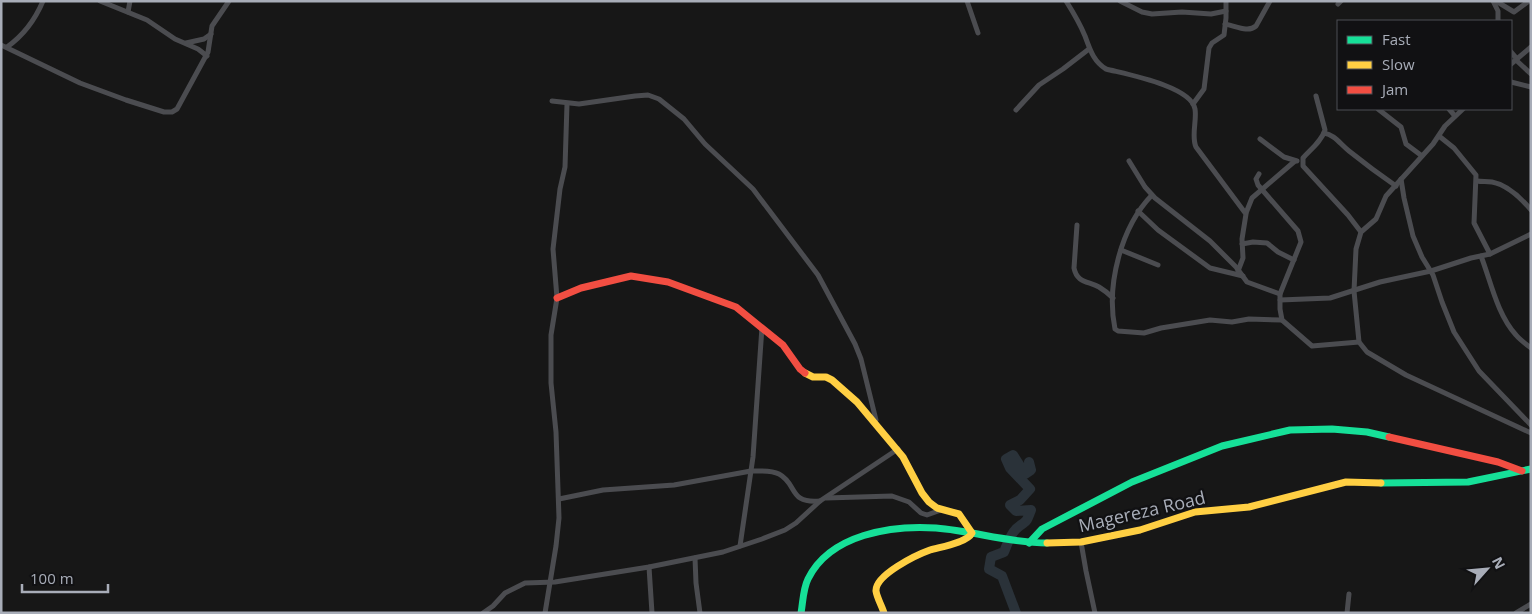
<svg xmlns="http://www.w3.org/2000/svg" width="1532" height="614" font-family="'Open Sans',sans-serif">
<rect width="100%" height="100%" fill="#171717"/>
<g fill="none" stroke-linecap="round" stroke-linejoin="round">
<!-- river -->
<path stroke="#2a3239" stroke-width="10" d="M1016 613 1002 576 989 569 991 557 1004 552C1007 545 1010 535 1016 529 1027 519 1025 526 1031 510L1016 511 1010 505 1020 500 1030 489 1010 468 1006 459 1013 455 1025 474 1031 470 1029 462"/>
<!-- street -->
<g stroke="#4b4c50" stroke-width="5">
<polyline points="100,1 147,20 175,39 198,49 207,56"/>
<polyline points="967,1 978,33"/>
<path d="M1066 1C1073 12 1080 24 1085 36 1090 49 1093 61 1106 69 1125 74 1191 86 1195 109 1197 121 1191 136 1196 147L1246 214 1242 239 1243 258 1238 271"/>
<polyline points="1120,1 1142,12 1152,14 1182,12 1211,14 1226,11"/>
<polyline points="1493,1 1498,11 1498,21"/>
<polyline points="1496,1 1514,12 1529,1"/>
<polyline points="1338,4 1341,1"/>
<polyline points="128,12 130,1"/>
<path d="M1225 24C1236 26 1248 33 1256 26L1270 1"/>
<polyline points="186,43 204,39 211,34"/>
<polyline points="1,45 80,83 126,100 164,112 172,112 177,109 208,52 212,26 229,1"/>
<path d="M7 47C24 35 35 20 43 1"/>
<polyline points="1511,52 1517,59"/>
<polyline points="1516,60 1531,74"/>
<polyline points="1511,64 1531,47"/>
<polyline points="1511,82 1531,87"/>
<path d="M1316 96 1325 130C1321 142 1311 149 1303 158V166L1348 215 1361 232"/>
<polyline points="552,101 579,104 635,96 648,95 659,99 684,119 705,144 753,189 818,275 855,344 861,359 876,420"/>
<polyline points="1193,104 1204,89 1209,48 1212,43 1224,35 1226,18 1226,1"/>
<polyline points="1378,109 1401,127 1406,144 1422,156"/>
<polyline points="1449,109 1455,116"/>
<polyline points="1463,109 1445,126 1433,144 1386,196 1376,219 1361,232 1356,249 1354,291 1359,342 1367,352 1406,375 1531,433"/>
<polyline points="1016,110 1039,85 1063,69 1089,49"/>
<path d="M1324 133C1335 135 1340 144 1349 151 1364 163 1380 175 1396 186"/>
<polyline points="1439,136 1454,148 1476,175 1474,223 1490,254"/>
<polyline points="1260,139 1284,157 1297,161"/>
<polyline points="1129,161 1145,187 1155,198 1210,241 1236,267 1247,282 1280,294"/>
<polyline points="1259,174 1256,179 1258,185 1298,231 1301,242 1280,294 1280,309 1282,320 1312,346 1359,342"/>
<polyline points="1401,179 1404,198 1413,236 1422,257 1433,275 1442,302 1454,332 1479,371 1531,425"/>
<path d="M1477 181C1482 182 1487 181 1492 182 1508 185 1521 198 1531 210"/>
<path d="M1152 195C1121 227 1106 285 1115 329L1118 331 1144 333 1161 328 1210 320 1232 322 1249 319 1282 320"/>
<polyline points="1138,211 1158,230 1210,268 1243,276"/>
<polyline points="1246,213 1252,198 1295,161"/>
<path d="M1077 225 1074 268C1077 283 1088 281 1099 287 1104 290 1109 294 1113 298"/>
<polyline points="1242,244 1253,242 1267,243 1278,252 1294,260"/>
<polyline points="1121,250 1158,265"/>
<path d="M1481 256C1491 282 1497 314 1516 335 1520 340 1526 344 1531 348"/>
<polyline points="1280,300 1330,298 1380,282 1431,271 1471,258 1490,254 1531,234"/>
<polyline points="826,498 892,496 909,502 921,513 927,515 941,510"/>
<path d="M559 499 603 490 674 485 751 471C760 471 771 470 779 474 798 484 788 504 820 501"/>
<polyline points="1081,542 1086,571 1095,613"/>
<polyline points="740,546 753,457 762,327"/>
<polyline points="695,558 696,583 700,613"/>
<polyline points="649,567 652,613"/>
<polyline points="483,613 493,606 505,593 525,583 555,582 649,567 723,552 762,539 785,530 796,523 820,501 898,449"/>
<polyline points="545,613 556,546 559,518 556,432 551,383 551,335 557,298 553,249 560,189 565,167 567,104"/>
<polyline points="1347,613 1349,594"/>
<polyline points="1516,613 1531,604"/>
</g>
<!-- fast -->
<g stroke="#16e098" stroke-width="7">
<polyline points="1381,483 1468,482 1531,469"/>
<polyline points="1029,543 1042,529 1132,482 1222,446 1290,430 1332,429 1367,432 1389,437"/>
<path d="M801 613C803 602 803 589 808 579 830 534 892 525 936 528 974 531 1009 543 1047 543"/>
</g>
<!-- slow -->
<g stroke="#ffcf43" stroke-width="7">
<path d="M805 373 813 377H826L832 380 857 402 903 457 922 493 929 502 937 508 959 514 972 533C967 543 940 547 930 550 916 555 875 575 876 591 877 598 882 606 884 613"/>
<polyline points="1047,543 1081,542 1140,530 1195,512 1249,507 1346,482 1381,483"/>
</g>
<!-- jam -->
<g stroke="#f24e42" stroke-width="7">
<polyline points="557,298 581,288 631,276 668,282 736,307 783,345 800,369 805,373"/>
<polyline points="1389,437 1498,462 1522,471"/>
</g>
</g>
<g text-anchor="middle" stroke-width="4.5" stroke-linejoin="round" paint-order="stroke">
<!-- street labels -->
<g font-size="18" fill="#a8adb8" stroke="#111113">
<text transform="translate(1142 512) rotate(-13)" y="6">Magereza Road</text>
</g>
</g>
<!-- border -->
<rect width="1532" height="614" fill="none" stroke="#a8adb8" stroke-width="5"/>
<!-- legend -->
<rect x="1337" y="20" width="175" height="90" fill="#111113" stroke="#4d4f55"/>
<rect x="1347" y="36" width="25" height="8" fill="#16e098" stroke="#4d4f55"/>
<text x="1382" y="45" font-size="15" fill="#a8adb8">Fast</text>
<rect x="1347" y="61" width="25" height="8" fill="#ffcf43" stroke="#4d4f55"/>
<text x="1382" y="70" font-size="15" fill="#a8adb8">Slow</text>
<rect x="1347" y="86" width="25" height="8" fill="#f24e42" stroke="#4d4f55"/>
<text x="1382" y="95" font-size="15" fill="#a8adb8">Jam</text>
<!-- north arrow -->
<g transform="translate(1487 569) rotate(63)" stroke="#111113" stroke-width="4" paint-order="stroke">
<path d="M0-4L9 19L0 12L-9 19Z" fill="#a8adb8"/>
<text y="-8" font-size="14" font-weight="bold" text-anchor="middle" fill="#a8adb8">N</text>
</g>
<!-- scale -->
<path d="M22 584v8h86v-8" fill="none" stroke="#a8adb8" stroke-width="2.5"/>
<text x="30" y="584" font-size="15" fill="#a8adb8" stroke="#111113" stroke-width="4" paint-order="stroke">100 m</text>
</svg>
